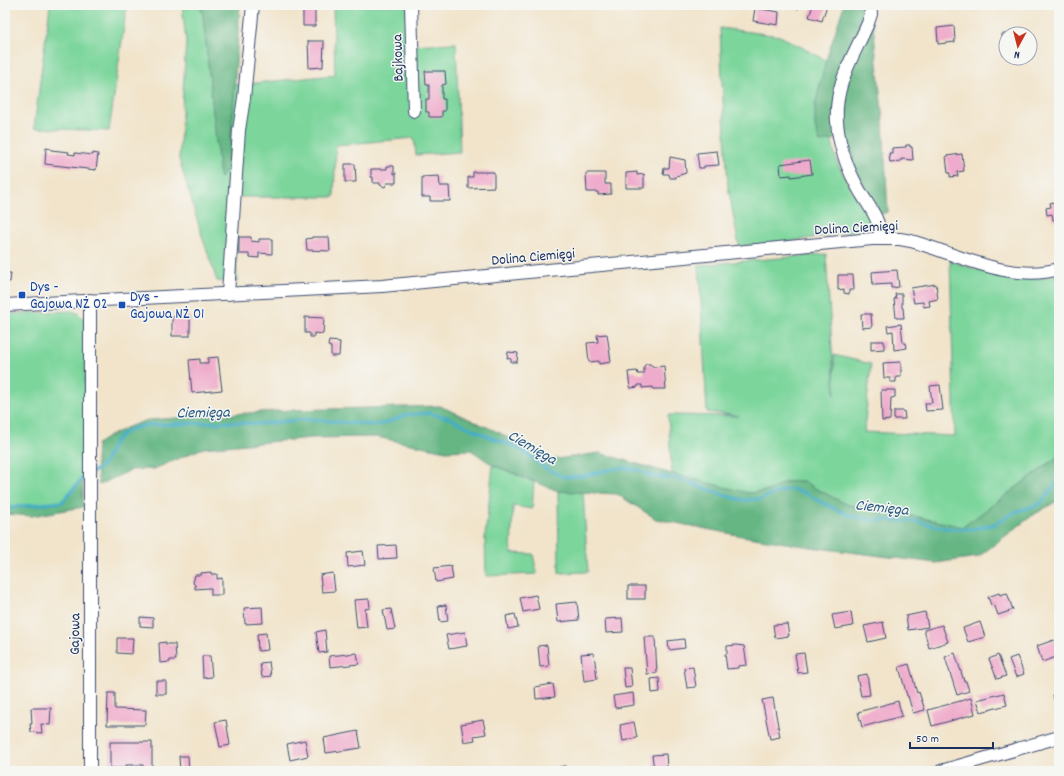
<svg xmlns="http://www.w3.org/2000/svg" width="1064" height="776" font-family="Dekko,sans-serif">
<rect width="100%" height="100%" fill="#f6f6f2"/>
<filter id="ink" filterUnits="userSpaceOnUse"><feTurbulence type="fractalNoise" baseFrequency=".025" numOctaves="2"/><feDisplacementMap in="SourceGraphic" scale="8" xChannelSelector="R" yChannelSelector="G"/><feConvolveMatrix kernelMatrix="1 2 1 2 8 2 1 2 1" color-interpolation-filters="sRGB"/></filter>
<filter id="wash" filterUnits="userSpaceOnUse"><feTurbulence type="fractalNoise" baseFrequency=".012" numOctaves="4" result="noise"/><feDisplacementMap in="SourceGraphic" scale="16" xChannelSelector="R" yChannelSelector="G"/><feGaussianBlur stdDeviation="0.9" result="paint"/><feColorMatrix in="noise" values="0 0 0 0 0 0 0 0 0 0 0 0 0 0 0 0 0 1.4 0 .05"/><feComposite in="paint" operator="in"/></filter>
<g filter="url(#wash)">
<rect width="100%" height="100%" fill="#f1e4cb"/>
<!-- green -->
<g fill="#7cd59b" stroke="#4c827c">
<polygon points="50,5 127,5 109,131 34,128"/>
<polygon points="182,5 200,5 203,15 220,177 229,168 235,85 335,75 333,5 408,5 409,45 456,43 460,152 416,155 414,138 336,145 334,197 234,197 237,282 217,281 202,236 179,159 186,41"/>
<path d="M720 28 780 36 826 60 815 106 820 141 832 139C834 167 857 198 871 222L868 229 787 242 739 246 728 187 722 81Z"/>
<path d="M826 254 835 395 834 355 871 364 864 432 955 436 950 261C985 272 1022 286 1059 274V456L963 527 912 516 848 505 816 489 803 481 785 482 768 491 748 493 672 474 668 415 739 416 707 412 699 265Z"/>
<polygon points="71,311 78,313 85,320 85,460 82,479 62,502 5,508 5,314"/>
<polygon points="493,465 534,482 532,509 513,506 511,553 533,554 537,574 486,576 485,537"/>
<polygon points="558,491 583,492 588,572 559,573"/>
</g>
<!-- forest -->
<g fill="#65b683" stroke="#407270">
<polygon points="200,5 240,5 229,168 220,178 203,15"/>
<polygon points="844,5 864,5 873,24 883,121 888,212 881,214 868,194 852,163 844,138 820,142 815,128 815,106 826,60"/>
<path d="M440 406 500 433 549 460 600 453 672 474 748 493 768 491 785 482 803 481 816 489 848 505 912 516 963 527 1059 456V500L1033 515 978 557 936 563 810 547 742 536 656 519 617 494 558 491 493 465 471 450 446 451 376 437 312 438 203 448 154 469 131 470 99 485 96 462 97 444C113 433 129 426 148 420L291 410Z"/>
<polygon points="83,479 83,507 32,516 5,514 5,508 62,502"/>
</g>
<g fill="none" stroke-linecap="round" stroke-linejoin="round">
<!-- stream -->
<g stroke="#44adc4" stroke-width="3.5">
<polyline points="93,472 104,464 115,441 122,434 134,428 149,425 230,422 258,424 308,419 374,425 386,423 406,415 428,413 449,418 489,437 517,447 547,469 564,477 582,476 612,469 625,468 638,470 652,476 679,479 727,496 743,500 761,499 778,492 791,489 805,493 821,502 848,515 871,520 914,521 951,529 973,529 995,524 1015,512 1040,504 1059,480"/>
<polyline points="5,508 62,502 82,479 88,476"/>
</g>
</g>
<g id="blocks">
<!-- building -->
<g fill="#efabcb">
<polygon points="298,5 315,5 315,26 303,26 303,11 298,11"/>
<polygon points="786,5 799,5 798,9"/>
<polygon points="813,5 827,5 822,21 809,17"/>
<polygon points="755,8 779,12 778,25 753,21"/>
<polygon points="954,26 955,42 938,44 937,28"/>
<polygon points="1002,34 1006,34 1006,55 1003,55"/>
<polygon points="308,41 324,41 323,67 309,68"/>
<polygon points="425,71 445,71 446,84 442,85 442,99 445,99 445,111 442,111 442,117 429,117 429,112 426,112 426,99 429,99 429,85 426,85"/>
<polygon points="906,145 910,145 910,147 912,147 913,160 901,159 901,161 890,162 889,153 892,153 892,148 906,147"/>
<polygon points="46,148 51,149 51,150 69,152 68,154 75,155 75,153 93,155 93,153 98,154 96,170 45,164"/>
<polygon points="717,151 719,165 704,166 704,168 699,168 697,153"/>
<polygon points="962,154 964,171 957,172 958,176 950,177 950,173 948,173 946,156"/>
<polygon points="670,157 685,160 686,173 676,176 676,178 670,178 669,174 663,174 664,168 669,168"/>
<polygon points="810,160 812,174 791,177 791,175 781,176 780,164"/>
<polygon points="345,164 355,164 356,182 345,182"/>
<polygon points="387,166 394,166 394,174 396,173 396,183 387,183 385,187 380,185 380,183 373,183 373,177 371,177 371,169 387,169"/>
<polygon points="473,172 494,172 494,187 468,188 468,177 473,177"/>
<polygon points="637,172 637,175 644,174 644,188 626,188 626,173"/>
<polygon points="586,173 605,173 605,184 611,184 611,194 598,195 598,192 587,192"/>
<polygon points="439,176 440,186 449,186 450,201 430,201 430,197 422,197 422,177"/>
<polygon points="1059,201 1059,219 1053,220 1052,214 1047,215 1046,208 1051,207 1050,203"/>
<polygon points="239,237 251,237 251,241 259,242 259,239 272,239 272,254 259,253 259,258 249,257 249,254 239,254"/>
<polygon points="312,237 329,237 330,251 307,250 306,239 312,238"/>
<polygon points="897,270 899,287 891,288 891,284 873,285 872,272"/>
<polygon points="5,273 11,273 10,282 5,282"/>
<polygon points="838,275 853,275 854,290 849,290 849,294 844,293 844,289 838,290"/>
<polygon points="936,284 938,299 929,301 930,306 924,307 923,302 914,303 911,288"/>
<polygon points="895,294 902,294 902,308 903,308 904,318 896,318 894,299 896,299"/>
<polygon points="861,314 871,314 872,327 862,328"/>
<polygon points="190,316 190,336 172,336 172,317"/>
<polygon points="305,317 324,318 323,334 314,333 314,337 310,337 310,333 305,333"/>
<polygon points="901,324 903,343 906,343 907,348 894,350 893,331 888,332 887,326"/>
<polygon points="607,334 611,362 599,364 599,361 589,362 587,343 598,342 597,335"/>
<polygon points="329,341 340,342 339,356 331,356 331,347 328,346"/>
<polygon points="871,341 884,341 884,349 871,350"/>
<polygon points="508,352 518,353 517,362 511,362 511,359 507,358"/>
<polygon points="218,357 222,390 192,393 189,360 200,359 200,363 208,363 208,358"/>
<polygon points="901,362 901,377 896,377 896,382 890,382 890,378 884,378 883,363"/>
<polygon points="646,364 650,364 654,367 664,366 666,389 653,389 653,387 642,388 642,385 638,385 638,387 630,388 628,372 637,371 638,374 644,374 644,366"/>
<polygon points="940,385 943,410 926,411 925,403 932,403 930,386"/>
<polygon points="881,390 895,390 895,397 891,398 890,420 882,421"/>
<polygon points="894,411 904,411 905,419 894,419"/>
<polygon points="396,545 397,558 379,559 378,546"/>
<polygon points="363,551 365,565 348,567 347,553"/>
<polygon points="451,566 453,579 436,582 434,568"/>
<polygon points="211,572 211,574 217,574 217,579 222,578 222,595 211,595 211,588 209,588 195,589 195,585 193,583 195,575 201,575 201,573"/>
<polygon points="333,573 335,591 322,592 320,575"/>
<rect x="628" y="586" width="17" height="13"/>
<polygon points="999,593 1000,595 1007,593 1013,610 998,615 994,604 991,605 988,597"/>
<polygon points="536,595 539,609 523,612 520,598"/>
<polygon points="369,599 370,608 365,609 367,627 357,628 354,600"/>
<polygon points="577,602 579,620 558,622 556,604"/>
<polygon points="446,605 448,621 440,622 438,606"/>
<polygon points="262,607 263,623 245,624 244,608"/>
<polygon points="391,609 395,629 387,630 383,610"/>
<polygon points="851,612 853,626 835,629 832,615"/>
<polygon points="925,612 928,627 908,630 906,616"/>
<polygon points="515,614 518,627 508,629 506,616"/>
<polygon points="140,617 153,618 153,627 140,626"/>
<polygon points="622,618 623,632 606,633 605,619"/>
<polygon points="883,622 886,638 868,642 864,626"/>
<polygon points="980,622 985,637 968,642 963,628"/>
<polygon points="787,624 789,636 775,638 773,625"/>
<polygon points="942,625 948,642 929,648 924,630"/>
<polygon points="325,630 327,652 319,653 316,632"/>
<polygon points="465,632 467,646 449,649 446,635"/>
<polygon points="266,633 268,650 258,651 257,634"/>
<polygon points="644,637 655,637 657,673 647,674"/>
<polygon points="117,638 133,638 132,654 117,653"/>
<polygon points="684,639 685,648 669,650 668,641"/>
<polygon points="1054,640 1059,656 1042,662 1037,646"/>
<polygon points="166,642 166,644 175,644 176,660 170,660 170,662 160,663 159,643"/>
<polygon points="547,645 549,666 540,667 538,646"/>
<polygon points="736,645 744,646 747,665 738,666 738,668 727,669 725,654 727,654 727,646"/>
<polygon points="357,653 359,664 330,667 329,656"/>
<polygon points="594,653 597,679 584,681 581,654"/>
<polygon points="804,653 807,672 798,673 795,654"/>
<polygon points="955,653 964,681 966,681 969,691 957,695 945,657"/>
<polygon points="998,655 1006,676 997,679 989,659"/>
<polygon points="202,656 210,656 212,677 203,678"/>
<polygon points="1017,656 1024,674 1016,677 1009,659"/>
<polygon points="269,662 271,676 262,677 260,663"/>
<polygon points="909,664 917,693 919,692 925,710 913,713 908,696 907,696 899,667"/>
<polygon points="693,667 696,687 687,688 684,668"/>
<polygon points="623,668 630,668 632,687 625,688"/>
<polygon points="867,674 870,695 861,696 857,676"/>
<polygon points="659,678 660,692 652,693 651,679"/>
<rect x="156" y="681" width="10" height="13"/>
<polygon points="553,684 555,697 536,699 535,687"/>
<polygon points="108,693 115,693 115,709 146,710 145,725 107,725"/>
<polygon points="633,693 634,705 615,708 613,696"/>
<polygon points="1004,693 1007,705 981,712 977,700"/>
<polygon points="1059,694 1059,708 1056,709 1053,695"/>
<polygon points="773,698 780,737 770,739 762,700"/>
<polygon points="971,698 975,714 932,726 928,710"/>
<polygon points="898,701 902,716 862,727 858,712"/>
<polygon points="31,708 51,708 50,725 41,724 42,733 31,732 30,724 32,724"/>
<polygon points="226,720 230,745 220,747 215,722"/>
<polygon points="483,720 486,734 474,736 475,740 464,742 461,724"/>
<polygon points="634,722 637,738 623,741 620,725"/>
<polygon points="358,731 361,748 326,753 324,738"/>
<polygon points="305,740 308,756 290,760 287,744"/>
<polygon points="110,742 152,742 152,769 143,769 143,765 126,765 126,768 110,768"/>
<polygon points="666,754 667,768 654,769 652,755"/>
<polygon points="179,756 188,756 189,771 180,771"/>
<polygon points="565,766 566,771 549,771 549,770 559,769 559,767"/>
</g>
</g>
</g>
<g filter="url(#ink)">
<use href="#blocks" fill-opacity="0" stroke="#3b4a6e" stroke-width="1"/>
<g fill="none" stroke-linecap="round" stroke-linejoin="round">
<!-- minor casing -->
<g stroke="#3b4a6e" stroke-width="14">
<g id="minor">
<polyline points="411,5 414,111"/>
<path d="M870 5 871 14 868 23C858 47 842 72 838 99 833 126 843 160 856 184 866 204 880 216 881 239"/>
<polyline points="228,294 239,130 244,98 253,5"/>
<polyline points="90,300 90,771"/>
<path d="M5 305 382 286 872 239H900L911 241C958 254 1009 283 1059 269"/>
<polyline points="941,771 1059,737"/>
</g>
</g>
<!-- minor -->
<use href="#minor" stroke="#fff" stroke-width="12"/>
</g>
</g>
<!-- markers -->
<g fill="#1a4fb4" stroke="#f6f6f2" stroke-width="1.5">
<rect x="18" y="291" width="8" height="8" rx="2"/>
<rect x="118" y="301" width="8" height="8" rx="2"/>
</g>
<g text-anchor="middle" stroke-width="3" stroke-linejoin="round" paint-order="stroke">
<!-- street labels -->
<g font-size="15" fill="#1b2f5e" stroke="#f6f6f2">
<text transform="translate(397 58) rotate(-92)" y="5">Bajkowa</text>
<text transform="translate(856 227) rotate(-3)" y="5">Dolina Ciemięgi</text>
<text transform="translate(533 256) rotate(-5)" y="5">Dolina Ciemięgi</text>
<text transform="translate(74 634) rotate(-89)" y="5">Gajowa</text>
</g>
<!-- transit labels -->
<g font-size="15" fill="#164399" stroke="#f6f6f2" text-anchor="start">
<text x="30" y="291">Dys -<tspan x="30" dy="17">Gajowa NŻ 02</tspan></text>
<text x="130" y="301">Dys -<tspan x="130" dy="17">Gajowa NŻ 01</tspan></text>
</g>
<!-- water labels -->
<g font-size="16" font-style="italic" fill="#295b82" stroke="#f6f6f2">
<text transform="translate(203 411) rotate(-1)" y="6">Ciemięga</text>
<text transform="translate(533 446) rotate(30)" y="6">Ciemięga</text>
<text transform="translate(882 506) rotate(6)" y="6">Ciemięga</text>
</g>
</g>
<!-- margin -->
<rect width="1064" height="776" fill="none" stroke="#f6f6f2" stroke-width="20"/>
<!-- north arrow -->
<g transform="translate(1018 46) rotate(187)"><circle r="19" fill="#f6f6f2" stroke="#9ea6b7"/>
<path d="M0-3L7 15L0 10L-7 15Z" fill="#c8321e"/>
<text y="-6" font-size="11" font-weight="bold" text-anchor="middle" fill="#1b2f5e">N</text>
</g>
<!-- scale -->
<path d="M910 742v6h83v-6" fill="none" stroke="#1b2f5e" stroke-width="2"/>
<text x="916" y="742" font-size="12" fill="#1b2f5e" stroke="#f6f6f2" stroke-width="3" paint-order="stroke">50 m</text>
</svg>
